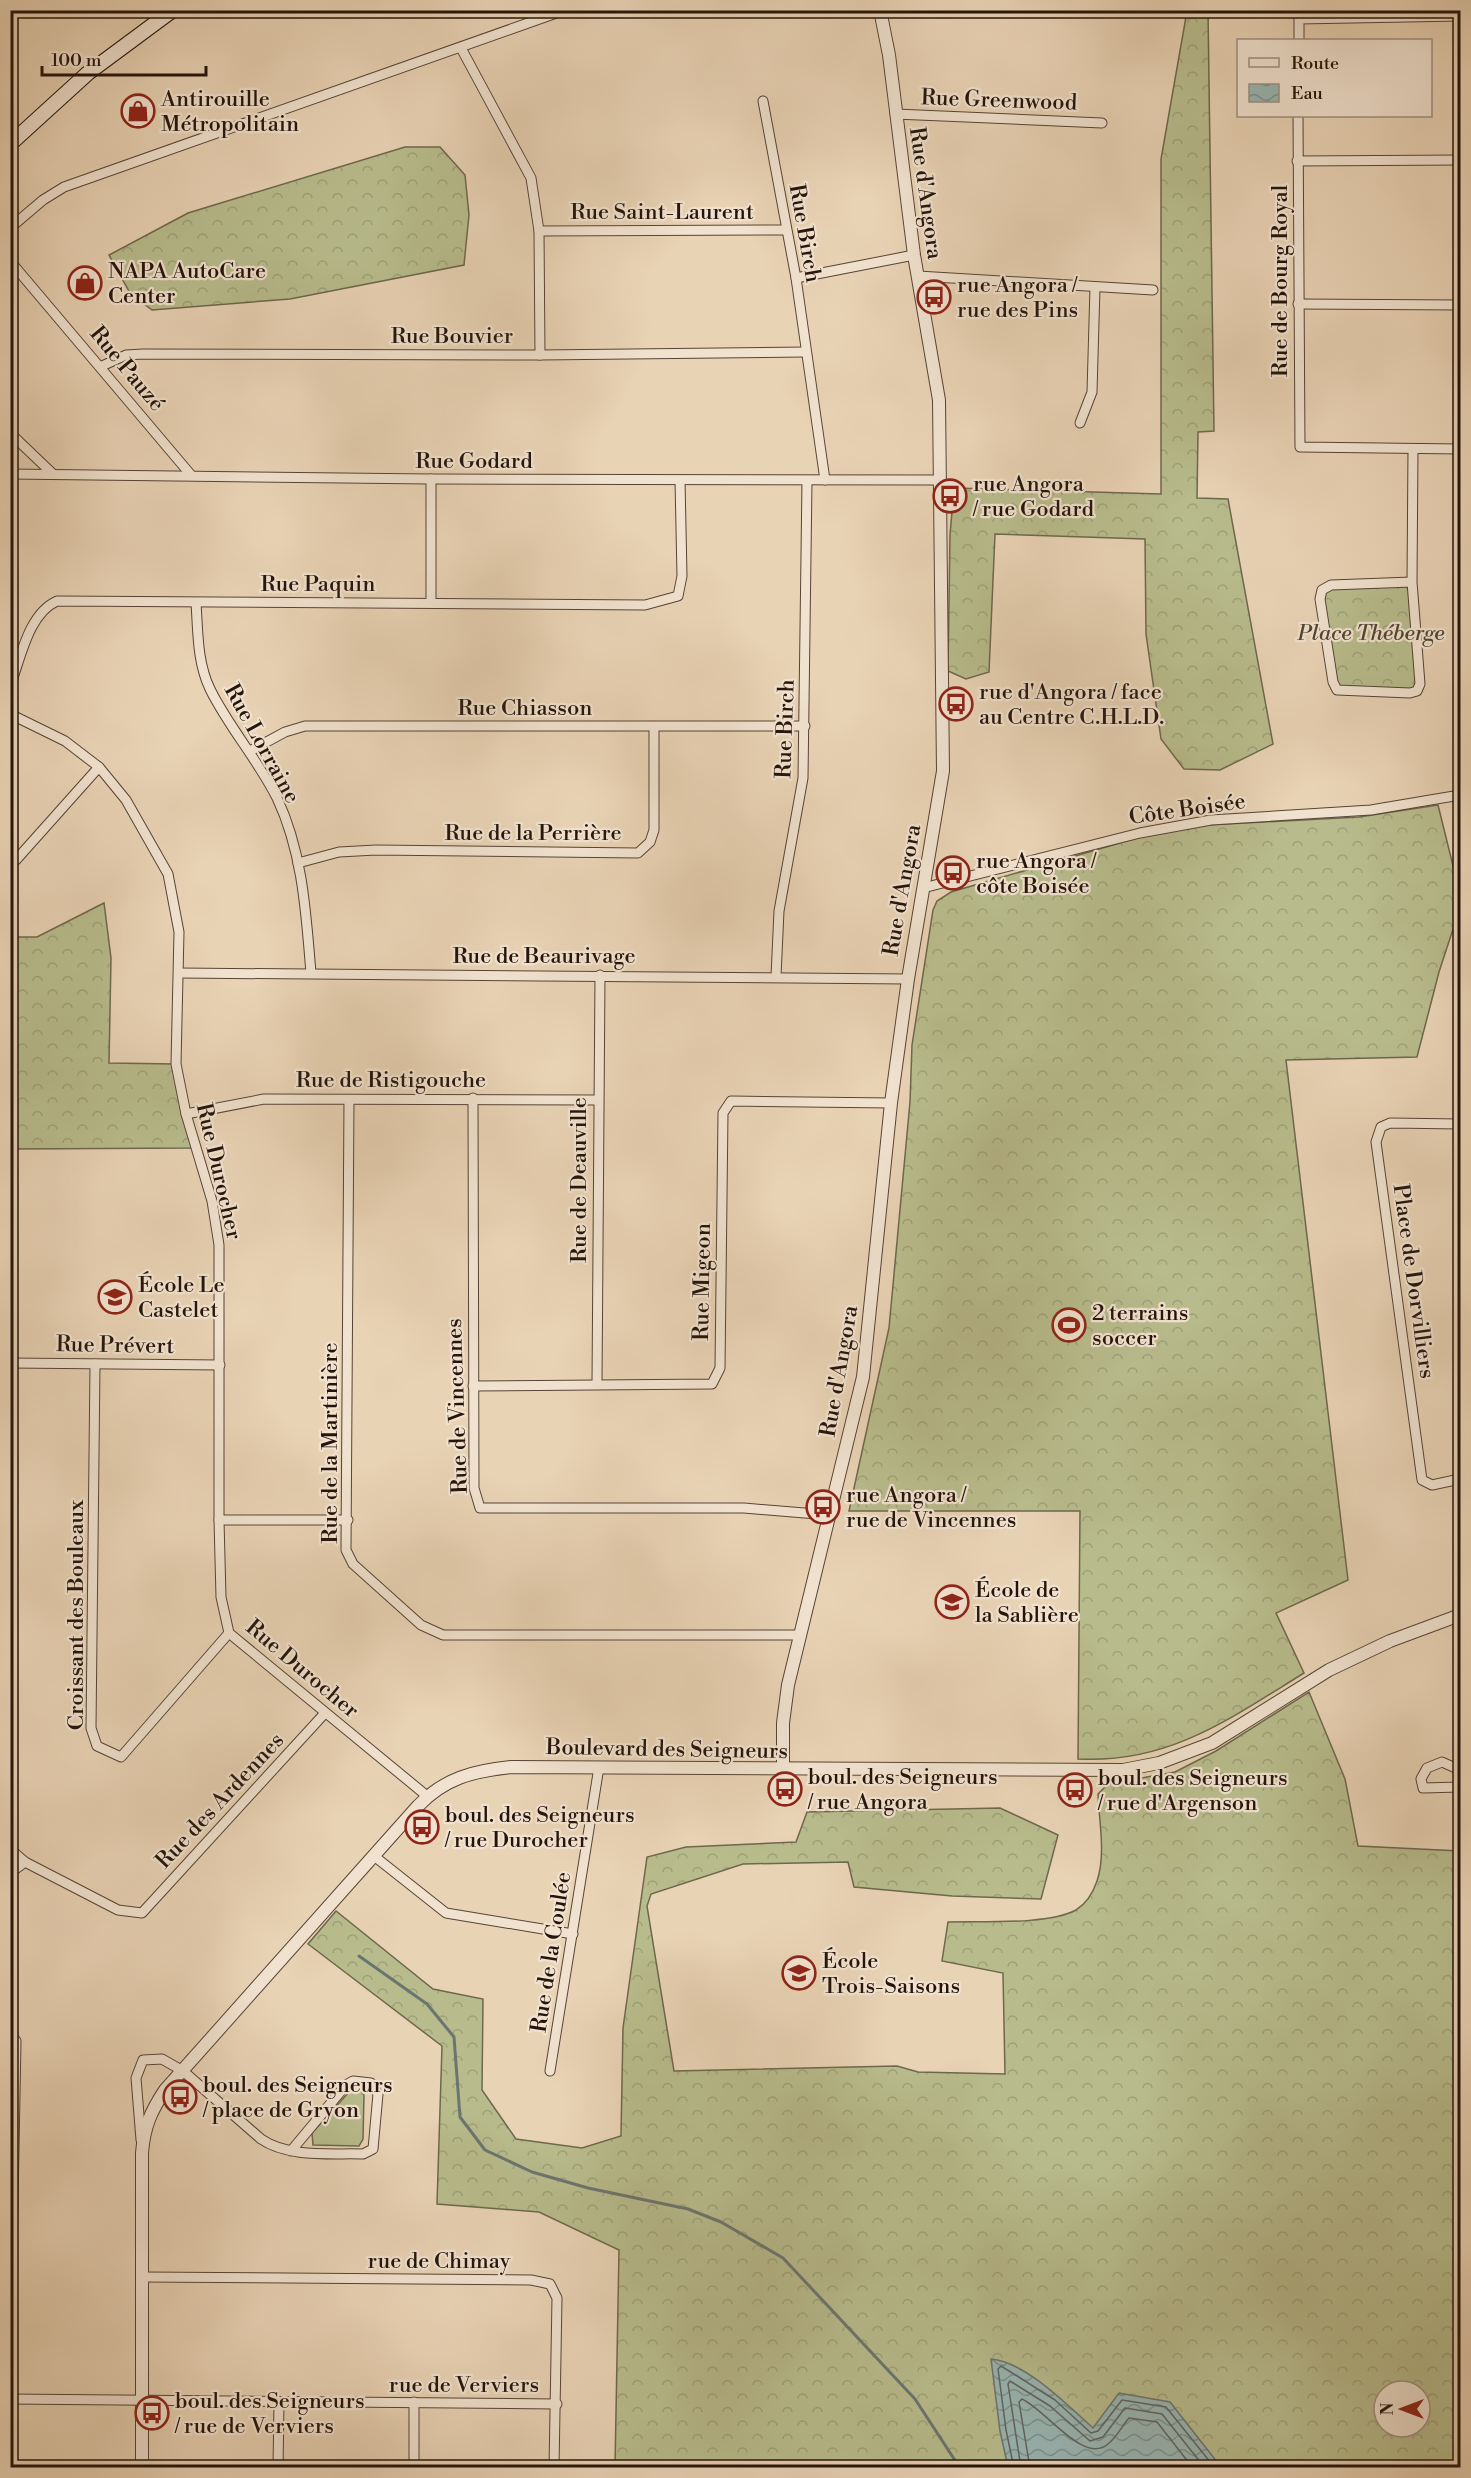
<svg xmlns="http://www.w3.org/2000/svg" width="1471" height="2478" font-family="'Libre Bodoni',serif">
<defs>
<pattern id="forest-crowns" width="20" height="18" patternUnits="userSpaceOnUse" patternTransform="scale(1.5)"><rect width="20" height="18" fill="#b8bc8d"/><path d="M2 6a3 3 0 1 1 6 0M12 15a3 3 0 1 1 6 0" fill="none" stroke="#9ea178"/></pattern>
<pattern id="water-waves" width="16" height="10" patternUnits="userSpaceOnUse" patternTransform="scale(1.5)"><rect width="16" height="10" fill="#99b6b4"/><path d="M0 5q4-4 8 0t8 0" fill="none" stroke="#7d9391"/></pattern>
</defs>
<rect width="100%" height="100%" fill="#e9d3b5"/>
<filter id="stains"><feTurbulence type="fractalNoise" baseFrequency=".00333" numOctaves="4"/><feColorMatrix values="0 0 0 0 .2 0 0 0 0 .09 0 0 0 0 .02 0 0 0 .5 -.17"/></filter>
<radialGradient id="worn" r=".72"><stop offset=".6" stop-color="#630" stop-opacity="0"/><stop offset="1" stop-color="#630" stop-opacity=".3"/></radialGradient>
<!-- green -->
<polygon fill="#b8bc8d" stroke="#6e684c" stroke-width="1.5" points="360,2090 364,2095 363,2139 359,2146 313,2145 312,2133 350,2091"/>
<!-- forest -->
<g fill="url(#forest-crowns)" stroke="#6e684c" stroke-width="1.5" fill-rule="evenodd">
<polygon points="1187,11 1208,11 1214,431 1198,432 1197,498 1228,499 1273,744 1220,770 1184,769 1161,739 1146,634 1145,539 995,534 989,672 966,679 948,671 950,535 954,488 1161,494 1161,159"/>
<polygon points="405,147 440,147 465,175 469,215 464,265 290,299 152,310 130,293 109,255 188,213"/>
<polygon points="1412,582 1417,691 1337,690 1322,590"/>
<path d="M1438 805 1460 894V908L1439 972 1417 1057 1286 1060 1348 1580 1276 1613 1304 1673C1231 1718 1169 1764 1078 1759L1080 1511H849L889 1328 910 1102 912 1045 933 910 937 901 951 892 1154 833 1208 825 1359 817Z"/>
<polygon points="104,903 111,958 109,1063 176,1064 196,1148 11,1149 10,937 37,937"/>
<path d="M1309 1692 1345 1779 1358 1846 1460 1851V2467H615L619 2250 539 2212 437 2204 442 2046 308 1944 336 1911 433 1989 483 1999 482 2090 516 2139 582 2148 621 2136 623 2028 647 1857 686 1847 796 1842 807 1812 1000 1808 1058 1835 1041 1899 952 1896 854 1887 848 1862 743 1864 651 1894 647 1906 674 2071 897 2066 918 2072 1005 2074 1003 1973 942 1961 948 1922C981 1921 1049 1925 1076 1910 1087 1903 1093 1893 1097 1881 1106 1855 1099 1821 1098 1794L1108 1784 1175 1772 1216 1751ZM1384 2391H1420V2427H1384Z"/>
</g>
<!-- water -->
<path fill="url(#water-waves)" stroke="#6b7570" stroke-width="1.5" d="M991 2359C1026 2362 1067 2405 1093 2428L1119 2393 1170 2402 1221 2467H1008L1000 2431Z"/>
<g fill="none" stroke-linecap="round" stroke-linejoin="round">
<!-- shore -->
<g stroke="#5f6560" stroke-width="1.5">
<polyline points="1014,2468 1006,2430 998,2369 1001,2366 1055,2400 1091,2433 1098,2431 1122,2400 1166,2407 1215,2468"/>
<polyline points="1021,2468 1008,2384 1010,2381 1050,2406 1090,2441 1103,2437 1125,2408 1162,2414 1205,2468"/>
<path d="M1030 2468 1019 2402 1022 2399C1046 2410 1084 2465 1108 2444 1117 2437 1122 2426 1129 2418L1157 2422 1193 2468"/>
</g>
<!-- stream -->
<polyline stroke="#6b7570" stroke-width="3" points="359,1956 427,2004 454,2037 460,2117 485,2150 532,2172 588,2188 688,2209 721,2222 783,2258 915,2399 960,2468"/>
<!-- minor casing -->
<g stroke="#564436" stroke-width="11">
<g id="minor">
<polyline points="1299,40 1299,19 1460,16"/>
<polyline points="461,48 531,178 539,231 540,355"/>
<polyline points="763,101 796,278 825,480"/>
<polyline points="895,114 1102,123"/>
<polyline points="1298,116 1300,447 1460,449"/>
<polyline points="1297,161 1460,160"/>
<polyline points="10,228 43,200 64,187 565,10"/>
<polyline points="539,231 786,230"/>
<polyline points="10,261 191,475"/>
<polyline points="918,276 1153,290"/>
<polyline points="796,278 914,255"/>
<polyline points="1298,304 1460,305"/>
<polyline points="102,366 126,355 143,354 540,355 806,352"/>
<polyline points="1080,423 1092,392 1095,287"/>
<polyline points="10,433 53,474"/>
<polyline points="10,474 431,479 938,480"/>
<polyline points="431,479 431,601"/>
<polyline points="1412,582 1331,585 1322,590 1320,599 1333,682 1337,690 1410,693 1417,691 1420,684 1412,582 1413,449"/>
<path d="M196 603C198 631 197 662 210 689 228 726 258 760 277 798 303 853 306 914 311 973"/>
<path d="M10 686C21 658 28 614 57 601L645 605 678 596 682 576 680 480"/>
<polyline points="10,714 65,741 99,767 126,800 168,874 179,932 176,1064 186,1114 212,1201 219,1245 219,1520 221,1597 229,1633 427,1796"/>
<polyline points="250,751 285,732 305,726 805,726"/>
<polyline points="10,857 16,860 99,767"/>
<polyline points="298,863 339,852 376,850 638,853 650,842 654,830 654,727"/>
<polyline points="923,888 1140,833 1211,820 1371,810 1460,795"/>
<polyline points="180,973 908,979"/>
<polyline points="776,976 779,911 803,778 807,481"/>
<polyline points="473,1098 474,1488 480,1508 744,1508 829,1515"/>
<polyline points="349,1100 346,1550 353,1564 421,1625 443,1635 800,1635"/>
<polyline points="186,1114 264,1099 597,1100"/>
<polyline points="1460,1124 1390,1123 1381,1127 1376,1142 1422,1480 1432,1485 1460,1479"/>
<polyline points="10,1363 220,1365"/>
<polyline points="95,1364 91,1728 97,1746 121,1757 229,1633"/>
<polyline points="597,1384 600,975"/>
<polyline points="473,1386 712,1384 720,1368 723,1113 731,1101 891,1103"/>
<polyline points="219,1520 348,1520"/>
<polyline points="1460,1770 1442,1762 1427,1768 1421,1779 1423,1788 1460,1787"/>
<polyline points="10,1849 25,1862 118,1910 142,1913 325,1713"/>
<polyline points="374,1856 446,1913 573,1934"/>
<polyline points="10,1873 25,1862"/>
<polyline points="10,2033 16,2041 10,2364"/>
<polyline points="550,2071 599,1767"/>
<path d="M141 2140 136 2078 143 2060 162 2059 183 2071 261 2139C289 2158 330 2153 363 2154L373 2149 378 2094 371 2083 353 2081 346 2085 291 2151"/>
<polyline points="143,2277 531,2280 550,2284 557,2298 554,2468"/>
<polyline points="10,2399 557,2404"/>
<polyline points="278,2468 279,2403"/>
<polyline points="414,2468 414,2402"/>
</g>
</g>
<!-- tertiary casing -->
<g stroke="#564436" stroke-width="14">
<g id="tertiary">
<polyline points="783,1770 783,1723 788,1685 863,1377 891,1103 908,979 943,771 939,400 914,255 889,55 880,10"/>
<path d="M142 2468V2153C144 2127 151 2111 165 2090L418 1806C445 1778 473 1771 511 1767L1123 1770 1159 1763 1212 1743 1329 1670 1390 1641 1460 1615"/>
</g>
</g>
<!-- secondary casing -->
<g stroke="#25140b" stroke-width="16">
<polyline id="secondary" points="10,144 88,73 173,10"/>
</g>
<!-- minor -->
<use href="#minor" stroke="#f1e2cf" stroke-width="9"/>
<!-- tertiary -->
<use href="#tertiary" stroke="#f1e2cf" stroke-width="12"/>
<!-- secondary -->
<use href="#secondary" stroke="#f1e2cf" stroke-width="14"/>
</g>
<!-- icons -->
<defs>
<g id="shop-ring" transform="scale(1.725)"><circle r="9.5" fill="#f1e2cf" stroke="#8f2418" stroke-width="1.5"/><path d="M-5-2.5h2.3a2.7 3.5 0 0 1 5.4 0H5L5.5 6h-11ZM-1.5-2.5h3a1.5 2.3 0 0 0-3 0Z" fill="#8f2418"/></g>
<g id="bus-ring" transform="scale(1.725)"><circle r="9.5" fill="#f1e2cf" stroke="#8f2418" stroke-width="1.5"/><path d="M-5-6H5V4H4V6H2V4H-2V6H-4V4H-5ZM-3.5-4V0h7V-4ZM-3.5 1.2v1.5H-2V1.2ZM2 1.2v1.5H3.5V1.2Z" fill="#8f2418"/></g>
<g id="school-ring" transform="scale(1.725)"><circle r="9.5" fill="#f1e2cf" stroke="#8f2418" stroke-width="1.5"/><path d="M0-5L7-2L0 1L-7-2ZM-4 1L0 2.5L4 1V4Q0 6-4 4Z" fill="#8f2418"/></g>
<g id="stadium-ring" transform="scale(1.725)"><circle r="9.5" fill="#f1e2cf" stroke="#8f2418" stroke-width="1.5"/><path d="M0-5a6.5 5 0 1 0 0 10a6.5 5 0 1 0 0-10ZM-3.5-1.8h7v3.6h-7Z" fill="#8f2418"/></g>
</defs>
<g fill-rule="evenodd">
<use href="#shop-ring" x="138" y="111"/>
<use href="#shop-ring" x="85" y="283"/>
<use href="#bus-ring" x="934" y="297"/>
<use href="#bus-ring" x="950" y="496"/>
<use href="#bus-ring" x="956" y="704"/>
<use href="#bus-ring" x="953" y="873"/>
<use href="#school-ring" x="115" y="1297"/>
<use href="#stadium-ring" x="1069" y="1325"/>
<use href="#bus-ring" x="823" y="1507"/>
<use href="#school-ring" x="952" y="1602"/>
<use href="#bus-ring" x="785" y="1789"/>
<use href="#bus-ring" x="1075" y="1790"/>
<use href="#bus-ring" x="422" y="1827"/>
<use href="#school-ring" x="799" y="1973"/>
<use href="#bus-ring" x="180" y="2097"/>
<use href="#bus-ring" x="152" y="2413"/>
</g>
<g text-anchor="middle" stroke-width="4.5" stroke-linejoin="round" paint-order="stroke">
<!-- poi labels -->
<g font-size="22" fill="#25140b" stroke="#f1e2cf" text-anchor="start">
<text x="161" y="106">Antirouille<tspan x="161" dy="25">Métropolitain</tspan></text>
<text x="108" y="278">NAPA AutoCare<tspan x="108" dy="25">Center</tspan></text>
<text x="957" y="292">rue Angora /<tspan x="957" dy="25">rue des Pins</tspan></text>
<text x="973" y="491">rue Angora<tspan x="973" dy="25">/ rue Godard</tspan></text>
<text x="979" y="699">rue d'Angora / face<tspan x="979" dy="25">au Centre C.H.L.D.</tspan></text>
<text x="976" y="868">rue Angora /<tspan x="976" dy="25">côte Boisée</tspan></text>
<text x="138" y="1292">École Le<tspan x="138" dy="25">Castelet</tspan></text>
<text x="1092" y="1320">2 terrains<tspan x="1092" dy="25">soccer</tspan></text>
<text x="846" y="1502">rue Angora /<tspan x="846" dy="25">rue de Vincennes</tspan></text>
<text x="975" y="1597">École de<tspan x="975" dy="25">la Sablière</tspan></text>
<text x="808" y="1784">boul. des Seigneurs<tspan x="808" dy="25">/ rue Angora</tspan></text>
<text x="1098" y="1785">boul. des Seigneurs<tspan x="1098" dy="25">/ rue d'Argenson</tspan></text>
<text x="445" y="1822">boul. des Seigneurs<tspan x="445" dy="25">/ rue Durocher</tspan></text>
<text x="822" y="1968">École<tspan x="822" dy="25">Trois-Saisons</tspan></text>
<text x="203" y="2092">boul. des Seigneurs<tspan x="203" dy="25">/ place de Gryon</tspan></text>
<text x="175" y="2408">boul. des Seigneurs<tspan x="175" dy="25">/ rue de Verviers</tspan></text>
</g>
<!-- street labels -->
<g font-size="22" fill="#25140b" stroke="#f1e2cf">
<text transform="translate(999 99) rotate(2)" y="8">Rue Greenwood</text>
<text transform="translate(927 193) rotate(82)" y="8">Rue d'Angora</text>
<text x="662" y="219">Rue Saint-Laurent</text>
<text transform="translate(806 233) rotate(80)" y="8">Rue Birch</text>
<text transform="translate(1279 281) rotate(-90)" y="8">Rue de Bourg Royal</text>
<text x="452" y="343">Rue Bouvier</text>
<text transform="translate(128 368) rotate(50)" y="8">Rue Pauzé</text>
<text x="474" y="468">Rue Godard</text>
<text x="318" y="591">Rue Paquin</text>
<text x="525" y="715">Rue Chiasson</text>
<text transform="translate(784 729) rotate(-88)" y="8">Rue Birch</text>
<text transform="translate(263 743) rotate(61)" y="8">Rue Lorraine</text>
<text transform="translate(1187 808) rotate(-8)" y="8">Côte Boisée</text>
<text x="533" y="840">Rue de la Perrière</text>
<text transform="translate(901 890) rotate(-80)" y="8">Rue d'Angora</text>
<text x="544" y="963">Rue de Beaurivage</text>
<text x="391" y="1087">Rue de Ristigouche</text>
<text transform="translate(220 1171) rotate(77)" y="8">Rue Durocher</text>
<text transform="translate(578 1180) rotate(-90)" y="8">Rue de Deauville</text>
<text transform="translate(1415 1281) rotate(82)" y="8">Place de Dorvilliers</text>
<text transform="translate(701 1282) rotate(-89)" y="8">Rue Migeon</text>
<text transform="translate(115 1344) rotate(1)" y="8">Rue Prévert</text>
<text transform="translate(838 1371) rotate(-80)" y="8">Rue d'Angora</text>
<text transform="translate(456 1406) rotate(-92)" y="8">Rue de Vincennes</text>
<text transform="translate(329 1443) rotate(-90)" y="8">Rue de la Martinière</text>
<text transform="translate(75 1615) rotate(-90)" y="8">Croissant des Bouleaux</text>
<text transform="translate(303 1668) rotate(40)" y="8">Rue Durocher</text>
<text transform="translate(667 1748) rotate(1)" y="8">Boulevard des Seigneurs</text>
<text transform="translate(219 1800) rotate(-47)" y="8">Rue des Ardennes</text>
<text transform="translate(550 1952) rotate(-81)" y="8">Rue de la Coulée</text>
<text x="439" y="2268">rue de Chimay</text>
<text x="464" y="2392">rue de Verviers</text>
</g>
<!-- park labels -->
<g font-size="22" font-style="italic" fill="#514632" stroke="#f1e2cf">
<text x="1371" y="640">Place Théberge</text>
</g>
</g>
<!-- margin -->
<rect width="1471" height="2478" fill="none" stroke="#e9d3b5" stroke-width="36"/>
<rect x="12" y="12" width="1447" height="2454" fill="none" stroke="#25140b" stroke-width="3"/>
<rect x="18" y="18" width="1435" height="2442" fill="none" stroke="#25140b" stroke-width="1.5"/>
<!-- legend -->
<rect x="1237" y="39" width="195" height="78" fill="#f1e2cf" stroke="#9f9081" stroke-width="1.5"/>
<rect x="1249" y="58" width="30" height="9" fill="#f1e2cf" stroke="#9f9081" stroke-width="1.5"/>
<text x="1291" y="69" font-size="18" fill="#25140b">Route</text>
<rect x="1249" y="84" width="30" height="18" fill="url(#water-waves)" stroke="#9f9081" stroke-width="1.5"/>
<text x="1291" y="99" font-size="18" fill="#25140b">Eau</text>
<!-- north arrow -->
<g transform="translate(1402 2409) rotate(270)"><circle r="28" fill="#f1e2cf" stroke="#9f9081" stroke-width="1.5"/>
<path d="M0-4.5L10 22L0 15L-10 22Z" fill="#8f2418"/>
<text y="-9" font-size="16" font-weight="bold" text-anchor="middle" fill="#25140b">N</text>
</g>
<!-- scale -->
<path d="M42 66v9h164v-9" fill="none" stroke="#25140b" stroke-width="3"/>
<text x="51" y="66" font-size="18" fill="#25140b" stroke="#f1e2cf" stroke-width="4.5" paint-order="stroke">100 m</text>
<rect width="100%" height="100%" filter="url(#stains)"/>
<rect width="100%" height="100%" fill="url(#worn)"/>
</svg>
